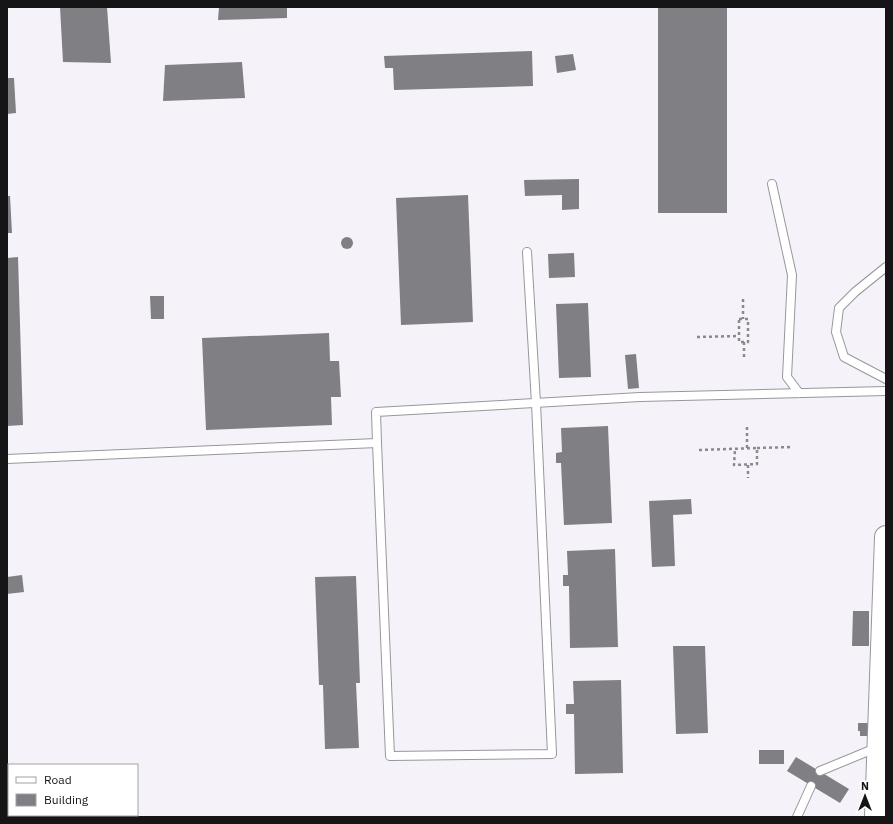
<svg xmlns="http://www.w3.org/2000/svg" width="893" height="824" font-family="'IBM Plex Sans',sans-serif">
<rect width="100%" height="100%" fill="#f5f3f9"/>
<!-- building -->
<g fill="#807f84">
<polygon points="60,7 107,7 111,63 63,62"/>
<polygon points="219,7 287,7 287,18 218,20"/>
<rect x="658" y="7" width="69" height="206"/>
<polygon points="532,51 533,86 394,90 393,68 385,68 384,56"/>
<polygon points="573,54 576,70 557,73 555,56"/>
<polygon points="242,62 245,98 163,101 165,65"/>
<polygon points="7,78 14,78 16,113 7,114"/>
<polygon points="579,179 579,209 562,210 562,195 525,196 524,180"/>
<polygon points="468,195 473,322 401,325 396,198"/>
<polygon points="7,196 10,196 12,233 7,233"/>
<circle cx="347" cy="243" r="6"/>
<polygon points="574,253 575,277 549,278 548,254"/>
<polygon points="18,257 23,425 7,426 7,258"/>
<polygon points="150,296 164,296 164,319 151,319"/>
<polygon points="588,303 591,377 559,378 556,304"/>
<polygon points="329,333 330,361 339,361 341,397 331,397 332,425 206,430 202,338"/>
<polygon points="636,354 639,388 628,389 625,355"/>
<polygon points="608,426 612,523 564,525 561,463 556,463 556,453 562,452 561,428"/>
<polygon points="691,499 692,514 673,515 675,566 652,567 649,501"/>
<polygon points="615,549 618,647 570,648 569,586 563,586 563,575 568,575 567,551"/>
<polygon points="22,575 24,592 7,594 7,577"/>
<polygon points="356,576 360,683 356,683 359,748 325,749 323,685 319,685 315,577"/>
<polygon points="853,611 869,611 869,646 852,646"/>
<polygon points="673,646 705,646 708,733 676,734"/>
<polygon points="621,680 623,773 575,774 574,714 566,714 566,704 574,704 573,681"/>
<polygon points="858,723 869,723 869,736 860,736 860,731 858,731"/>
<rect x="759" y="750" width="25" height="14"/>
<polygon points="796,757 849,789 840,803 787,771"/>
</g>
<g fill="none" stroke-linecap="round" stroke-linejoin="round">
<!-- service casing -->
<g stroke="#98969c" stroke-width="10">
<g id="service">
<polyline points="772,184 792,275 787,377 799,393"/>
<polyline points="886,267 855,292 839,308 836,332 844,357 886,379"/>
<polyline points="377,443 390,756 552,754 536,403 527,252"/>
<polyline points="7,459 377,443 376,412 640,397 886,391"/>
<polyline points="820,771 876,748"/>
<polyline points="797,817 811,786"/>
</g>
</g>
<!-- primary casing -->
<g stroke="#98969c" stroke-width="24">
<polyline id="primary" points="876,817 886,537"/>
</g>
<!-- path -->
<g stroke="#8a898d" stroke-width="2.5" stroke-dasharray="3 3" stroke-linecap="butt">
<polyline points="743,299 743,319"/>
<rect x="739" y="319" width="9" height="23"/>
<polyline points="697,337 739,336"/>
<polyline points="744,342 744,359"/>
<polyline points="747,427 747,448"/>
<polyline points="757,448 793,447"/>
<polyline points="699,450 757,448 757,464 734,465 735,449"/>
<polyline points="748,465 748,478"/>
</g>
<!-- service -->
<use href="#service" stroke="#fff" stroke-width="8"/>
<!-- primary -->
<use href="#primary" stroke="#fff" stroke-width="22"/>
</g>
<!-- border -->
<rect width="893" height="824" fill="none" stroke="#151416" stroke-width="16"/>
<!-- legend -->
<rect x="8" y="764" width="130" height="52" fill="#ffffff" stroke="#a1a1a2"/>
<rect x="16" y="777" width="20" height="6" fill="#ffffff" stroke="#a1a1a2"/>
<text x="44" y="784" font-size="12" fill="#151416">Road</text>
<rect x="16" y="794" width="20" height="12" fill="#807f84" stroke="#a1a1a2"/>
<text x="44" y="804" font-size="12" fill="#151416">Building</text>
<!-- north arrow -->
<g transform="translate(865 796)" stroke="#ffffff" stroke-width="3" paint-order="stroke">
<path d="M0-3L7 15L0 10L-7 15Z" fill="#151416"/>
<text y="-6" font-size="11" font-weight="bold" text-anchor="middle" fill="#151416">N</text>
</g>
</svg>
